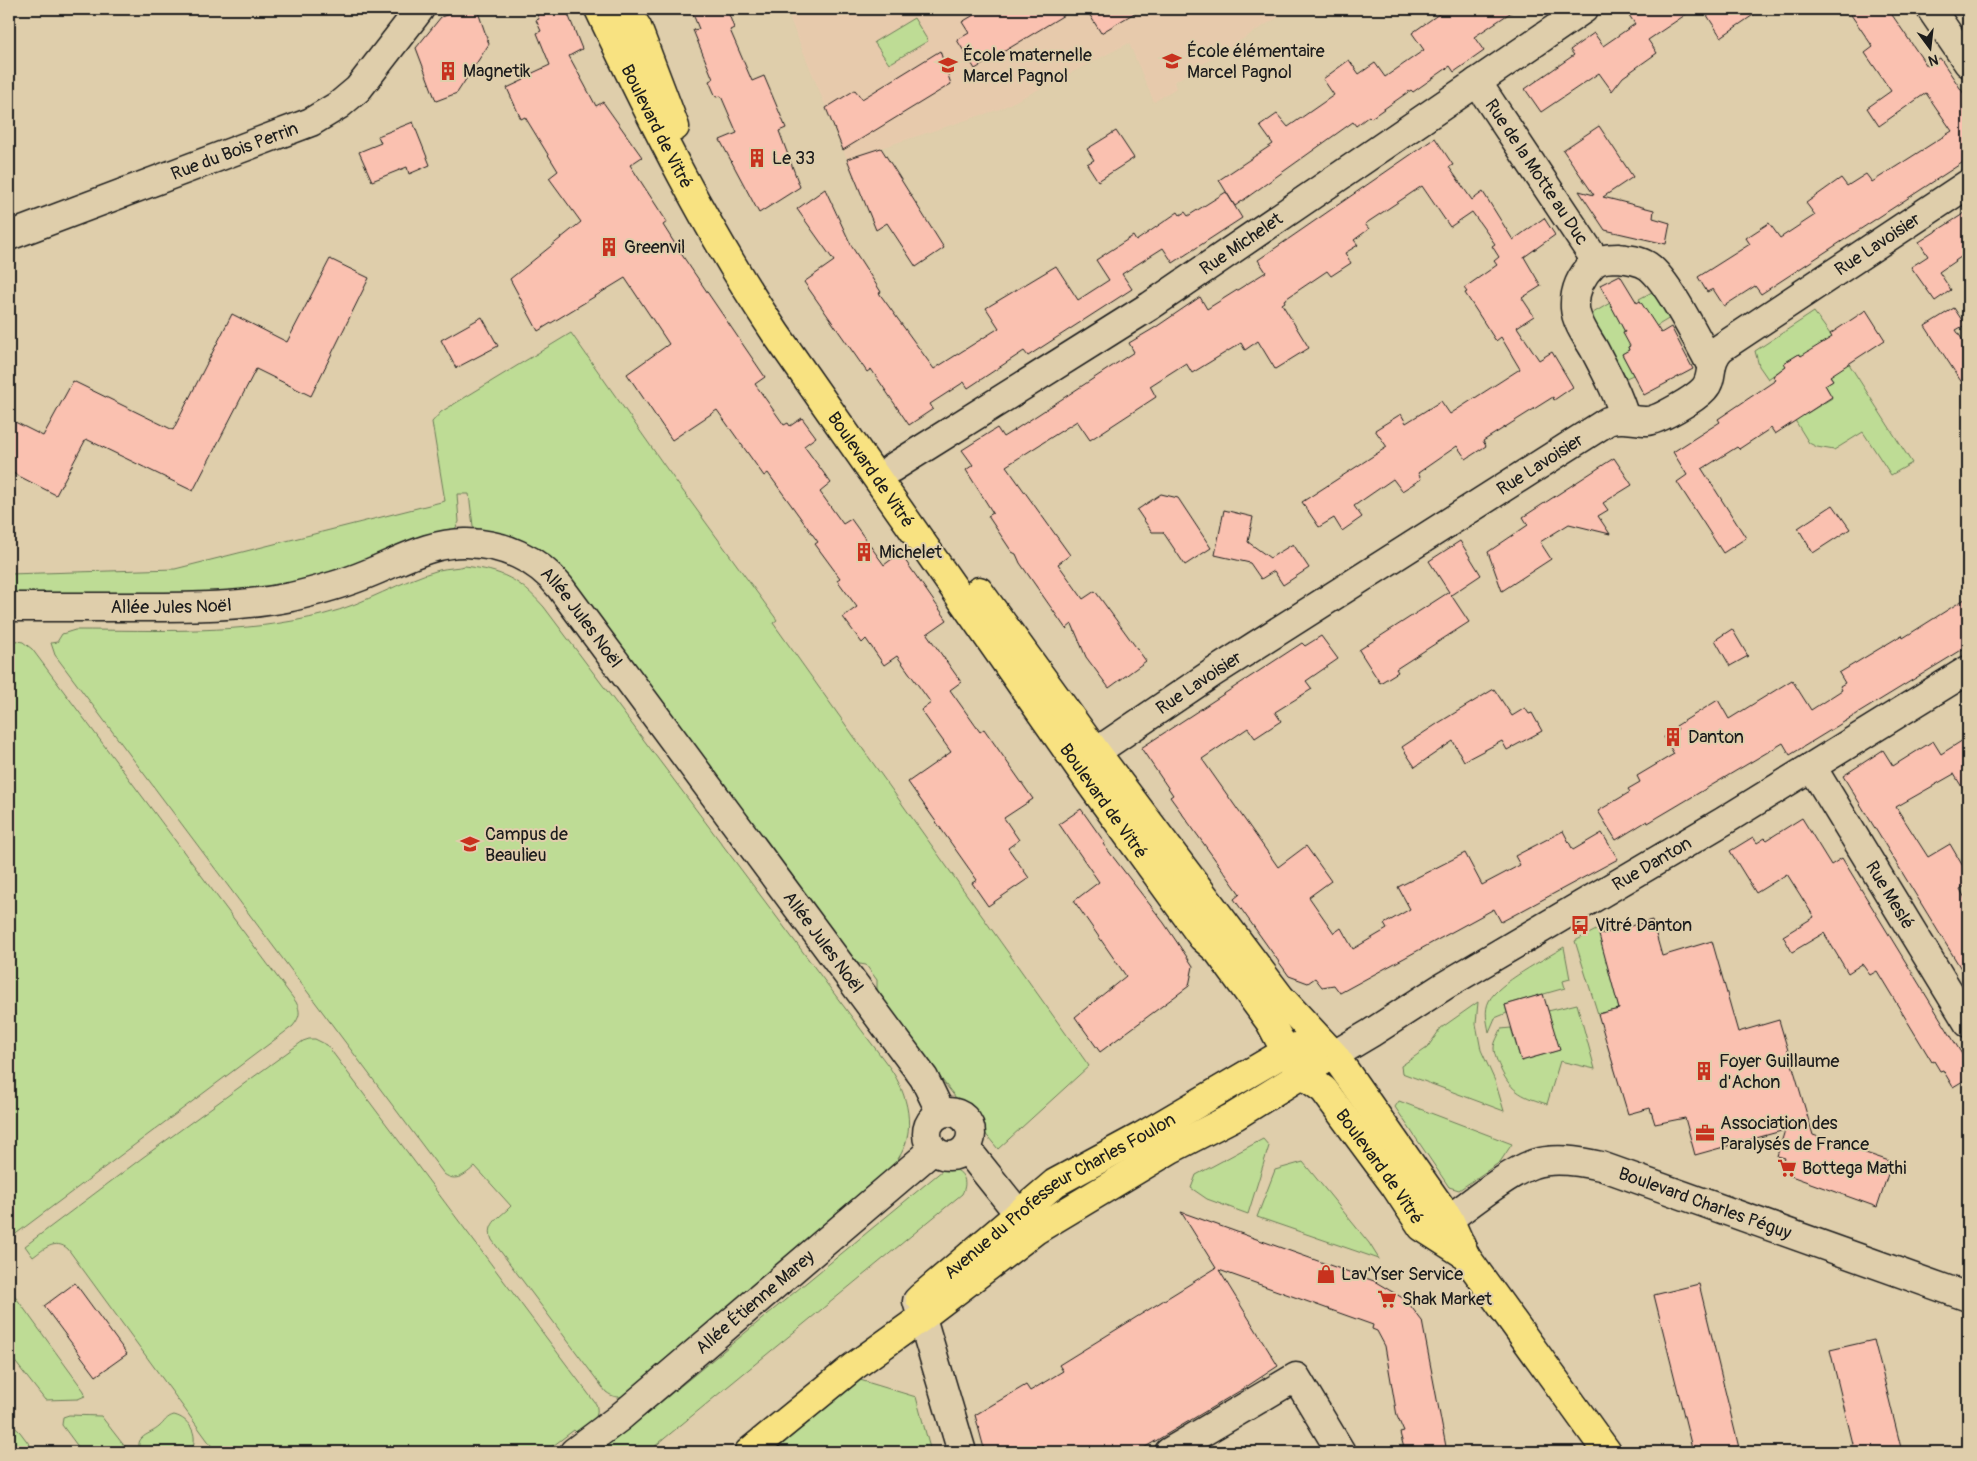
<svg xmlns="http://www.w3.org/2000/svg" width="1977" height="1461" font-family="Pangolin,sans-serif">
<rect width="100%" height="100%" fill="#dfceab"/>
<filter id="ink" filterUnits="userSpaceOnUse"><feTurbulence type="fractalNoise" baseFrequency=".02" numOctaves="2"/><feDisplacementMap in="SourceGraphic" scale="10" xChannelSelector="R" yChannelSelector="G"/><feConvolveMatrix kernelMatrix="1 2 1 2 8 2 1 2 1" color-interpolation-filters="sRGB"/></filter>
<g filter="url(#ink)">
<!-- built -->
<polygon fill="#e7caac" points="786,9 1291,9 1174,82 1176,88 1154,102 1129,43 1000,109 847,159"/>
<!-- green -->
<g fill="#bedc95" stroke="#6d7c58">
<polygon points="914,18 928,41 889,64 874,42"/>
<polygon points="1652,292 1655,293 1670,318 1655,327 1651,318 1650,319 1639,299"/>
<polygon points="1610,303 1625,332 1623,333 1624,335 1633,345 1628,347 1629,350 1622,354 1633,375 1626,378 1593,319 1593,313"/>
<polygon points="1814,312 1830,334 1912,463 1891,475 1863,432 1834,450 1817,447 1809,443 1780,396 1789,391 1806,414 1832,398 1825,385 1833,380 1825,367 1799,354 1785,363 1786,366 1768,379 1759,366 1755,351"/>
<polygon points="571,333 664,465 777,620 773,623 1089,1066 998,1149 959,1102 877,995 877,980 866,965 854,963 525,543 505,535 479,530 473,526 469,494 457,494 459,522 455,529 420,537 356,564 319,577 261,588 207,593 9,593 9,574 175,569 445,501 432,422 441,412"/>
<path d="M465 566C503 571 519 579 544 607L890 1068C908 1094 917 1131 898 1159 892 1167 884 1175 877 1182L626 1396C617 1398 613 1397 606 1392L492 1240C485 1223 501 1217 511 1206L475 1166C465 1175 456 1183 444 1174L55 655 51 643 57 642 62 634 75 630C158 630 244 635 325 614 365 604 400 581 439 570 447 568 457 568 465 566Z"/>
<path d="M13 640 23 642 32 649 296 1002C301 1012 300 1017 293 1026L9 1239V641Z"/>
<polygon points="1598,929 1619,1009 1598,1014 1575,941"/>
<path d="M1564 947 1570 979 1563 981 1565 988 1505 1005 1507 1013 1495 1018 1489 1032C1487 1021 1484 1011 1489 1001 1498 983 1545 959 1564 947Z"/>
<polygon points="1478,1002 1476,1024 1481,1050 1495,1081 1504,1111 1402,1073 1401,1066 1427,1048 1441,1028"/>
<path d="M1577 1004 1595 1069 1560 1061 1547 1104C1524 1097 1512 1093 1501 1070 1498 1063 1494 1055 1494 1048 1494 1042 1499 1035 1501 1029L1511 1028 1521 1061 1559 1050 1548 1011Z"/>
<path d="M309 1039H315L327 1045 596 1404C601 1419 589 1426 579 1435L574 1430 545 1452H216L68 1249C55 1238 44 1249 33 1257L25 1246 142 1158 303 1041Z"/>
<polygon points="1399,1101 1512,1144 1500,1162 1459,1190 1449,1187 1395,1107"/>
<polygon points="1263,1139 1269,1146 1248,1214 1207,1199 1191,1188 1196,1175"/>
<polygon points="1303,1162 1369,1243 1379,1259 1257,1217 1275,1170"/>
<path d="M948 1168C963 1169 969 1181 962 1194L648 1452H597L626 1431 943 1170Z"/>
<polygon points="9,1288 84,1391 85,1396 78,1399 45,1400 9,1354"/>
<polygon points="860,1380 916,1397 931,1452 773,1452"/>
<polygon points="69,1415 101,1416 129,1452 82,1452 62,1425 63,1417"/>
<path d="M174 1415C191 1419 200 1438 190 1452H141C133 1436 150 1435 159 1427 165 1422 166 1417 174 1415Z"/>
<polygon points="9,1422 20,1432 35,1452 9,1452"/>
</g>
<!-- building -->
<g fill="#fac1b0" stroke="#1c1c1c">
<polygon points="463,9 477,9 489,44 457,93 436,101 416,48 441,17"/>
<polygon points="535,9 566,9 582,49 569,56 596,106 603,102 642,157 630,165 667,222 663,225 684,258 765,377 755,384 784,425 788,423 790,426 802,418 816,437 804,446 831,483 820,492 843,524 851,519 884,565 900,553 947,620 927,634 961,682 950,690 980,732 984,729 1033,799 1004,818 1019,840 1008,848 1029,878 988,906 972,883 977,880 908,782 951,752 921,710 931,703 897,656 884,665 866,639 862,643 843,617 857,607 837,580 840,578 815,544 818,542 768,473 764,476 717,410 672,440 627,374 669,344 625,278 538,331 510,279 581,222 549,178 558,171 525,117 521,119 507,88 524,80 524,77 550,65 537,33 541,31 536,20 539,19"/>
<polygon points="691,9 727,9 734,28 730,30 752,81 764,76 786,128 779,131 800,187 759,213 720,140 737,133 721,96 716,97 709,81 713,79 693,30 699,29"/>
<polygon points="984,9 1074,9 975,69 957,40 969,33 962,22"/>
<polygon points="1086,9 1141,9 1101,33"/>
<polygon points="1446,9 1516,9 1474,37 1484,51 1454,72 1450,66 1413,92 1411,90 1371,118 1369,116 1356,126 1353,122 1235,206 1219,180 1273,144 1260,126 1277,114 1288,127 1334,95 1323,79 1349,60 1359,74 1375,63 1385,77 1424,50 1412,33"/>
<polygon points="1625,9 1694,9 1648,40 1657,53 1623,77 1612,91 1599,73 1541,112 1525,89 1574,55 1570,50 1594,33 1603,46 1635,24"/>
<polygon points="1703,9 1762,9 1721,37"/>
<polygon points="1847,9 1888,9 1927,66 1940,58 1968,100 1968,159 1761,294 1755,286 1724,306 1713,289 1707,292 1698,277 1750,244 1746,238 1769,223 1780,238 1815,215 1806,203 1841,178 1847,186 1866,174 1872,182 1952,131 1926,93 1879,126 1867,108 1891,91 1865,53 1873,47"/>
<polygon points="940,51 951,84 843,150 826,108 855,90 862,99"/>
<polygon points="413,122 430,165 409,174 407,167 372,181 359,152 381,143 378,136"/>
<polygon points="1599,126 1633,177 1603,197 1654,210 1653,218 1670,223 1666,244 1605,230 1579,191 1594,195 1563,150"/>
<polygon points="1116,131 1134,158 1098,181 1087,164 1094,160 1087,149"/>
<polygon points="1435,138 1453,165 1449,167 1472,200 1483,192 1513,240 1544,218 1555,235 1524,257 1541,286 1522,298 1534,316 1517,327 1539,360 1552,352 1573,387 1554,400 1553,397 1483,441 1486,446 1466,459 1457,446 1418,473 1421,479 1402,491 1393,479 1354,506 1362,517 1342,531 1334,518 1319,527 1302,502 1387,447 1375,430 1401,414 1406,423 1441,401 1450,414 1520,369 1501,337 1496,341 1465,293 1467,292 1464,288 1497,265 1494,261 1499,257 1492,246 1495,244 1472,212 1450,227 1422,186 1365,224 1369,229 1354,240 1358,245 1345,253 1351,263 1331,276 1327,271 1284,300 1285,302 1282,304 1309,348 1275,369 1258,341 1245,350 1241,343 1192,373 1186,363 1150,386 1156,397 1090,440 1077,421 1006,466 1070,555 1058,564 1083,599 1095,591 1146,661 1109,688 1086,657 1072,624 1066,629 1020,563 1016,554 1012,552 988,516 993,513 966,470 973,465 962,450 997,428 1003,437 1016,429 1134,352 1129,343 1156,327 1200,297 1207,309 1266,272 1258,260"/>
<polygon points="881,148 944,248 916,267 887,223 876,230 847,159"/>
<polygon points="825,189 852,247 881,292 879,293 934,369 999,328 986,308 1056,266 1078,300 1109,280 1096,260 1133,236 1136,241 1178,212 1180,215 1185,212 1188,216 1226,192 1242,218 1173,263 1163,248 1122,274 1132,289 1028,356 1024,351 968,388 964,382 930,404 933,409 909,425 871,369 867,372 804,282 834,261 797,209"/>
<polygon points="1968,211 1968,252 1939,272 1951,290 1935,301 1911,267 1928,256 1919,242"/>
<polygon points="330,259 369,278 311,396 256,369 193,491 86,439 56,495 9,471 9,419 43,436 73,381 173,430 232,314 287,342"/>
<polygon points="1620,275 1637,303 1640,301 1661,333 1671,327 1693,369 1644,395 1622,354 1629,350 1628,347 1630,346 1623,333 1625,332 1600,285"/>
<polygon points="1954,308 1965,325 1956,330 1968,348 1968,392 1925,326"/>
<polygon points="1866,310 1885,340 1830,376 1833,380 1825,385 1832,397 1775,434 1771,428 1739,449 1737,447 1702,469 1746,538 1723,553 1677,482 1687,475 1673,452 1720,422 1718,419 1776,380 1773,376 1786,366 1784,363 1799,354 1801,356 1832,337 1830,334"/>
<polygon points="482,317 498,346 456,368 441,340"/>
<polygon points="1614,458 1632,485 1603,503 1608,510 1598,516 1610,534 1569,524 1540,542 1551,559 1502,591 1488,552 1528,525 1523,517"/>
<polygon points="1161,494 1178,498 1211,548 1185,565 1163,532 1152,532 1137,510"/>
<polygon points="1833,505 1850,529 1813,553 1798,528"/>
<polygon points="1224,510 1253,517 1248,542 1270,558 1293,544 1309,568 1283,585 1274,571 1261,579 1250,563 1215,555"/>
<polygon points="1460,541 1481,575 1451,595 1469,622 1396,669 1398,672 1380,683 1359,650 1449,592 1429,561"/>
<polygon points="1968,597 1968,646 1790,755 1783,743 1648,823 1647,821 1616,840 1598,811 1630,792 1628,789 1640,782 1637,776 1674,754 1664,737 1678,729 1676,726 1718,700 1729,719 1792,680 1811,710 1842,690 1840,686 1845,683 1839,673 1902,635 1903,638"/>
<polygon points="1732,629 1748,656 1730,666 1715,640"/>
<polygon points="1321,636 1338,659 1306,681 1312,689 1275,712 1281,721 1255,738 1248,728 1202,759 1278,867 1306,846 1331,881 1309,897 1334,933 1341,928 1353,949 1387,929 1384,924 1410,909 1398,887 1465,853 1482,885 1520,865 1515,856 1563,831 1573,850 1602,833 1618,859 1501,922 1494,909 1340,993 1334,985 1322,987 1315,978 1308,983 1289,976 1234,899 1240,894 1170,797 1173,795 1141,748 1302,643 1305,646"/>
<polygon points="1494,689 1512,716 1525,708 1529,714 1532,713 1542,731 1507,750 1502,741 1464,761 1453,741 1415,767 1402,747 1440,722"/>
<polygon points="1968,737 1968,797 1954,774 1896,807 1928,857 1950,844 1968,875 1968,884 1960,889 1968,904 1968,980 1843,776 1883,750 1893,766 1933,741 1941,754"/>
<polygon points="1081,809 1105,843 1103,844 1164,923 1193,966 1189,986 1100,1052 1075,1017 1126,976 1074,901 1099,882 1059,824"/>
<polygon points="1802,818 1831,865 1842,858 1968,1064 1968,1078 1953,1087 1943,1070 1940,1071 1934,1061 1932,1062 1877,971 1870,975 1862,964 1848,973 1824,933 1792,952 1783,936 1814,917 1787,874 1756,893 1730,851 1753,837 1757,843 1765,838 1767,840"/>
<polygon points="1652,920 1662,956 1712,941 1738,1032 1779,1020 1813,1135 1892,1162 1877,1207 1780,1172 1785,1158 1777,1156 1785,1130 1695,1155 1685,1118 1655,1124 1650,1108 1628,1114 1598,1014 1619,1009 1599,935"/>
<polygon points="1543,994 1560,1050 1521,1061 1505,1005"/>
<polygon points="1181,1212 1374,1281 1406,1300 1422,1321 1447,1452 1405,1452 1400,1433 1404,1432 1397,1416 1385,1346 1377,1331 1372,1329 1373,1325 1219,1270 1278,1366 1243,1389 1137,1452 985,1452 975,1415 1026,1385 1030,1391 1063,1371 1059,1365 1216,1268"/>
<polygon points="75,1283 127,1354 96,1376 44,1306"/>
<polygon points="1699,1284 1740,1452 1693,1452 1654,1295"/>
<polygon points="1874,1340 1884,1379 1902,1452 1855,1452 1830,1350"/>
</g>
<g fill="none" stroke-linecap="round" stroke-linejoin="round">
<!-- minor casing -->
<g stroke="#1c1c1c" stroke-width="31">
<g id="minor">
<polyline points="1931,9 1968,63"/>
<path id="s1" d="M1477 82 1596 261"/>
<path id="s2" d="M9 236 311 122 339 105 358 89 420 9"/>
<path d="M1625 418C1618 394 1606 372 1594 349 1587 337 1576 322 1575 308 1574 291 1581 276 1593 264 1599 259 1611 258 1618 258 1628 259 1639 260 1648 266 1668 280 1698 341 1711 365"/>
<path id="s3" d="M892 468 1150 306 1584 9"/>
<path id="s4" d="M9 607C53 607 97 607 141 607 191 607 241 607 291 597 317 591 343 584 367 574 400 561 431 542 467 543 503 544 537 558 560 587L924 1078 941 1113"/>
<path id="s5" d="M1096 752 1214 672 1608 421C1622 416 1633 421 1647 421 1659 420 1695 399 1704 389 1715 377 1706 364 1721 348L1968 184"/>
<path id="s6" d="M1812 767 1968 1023"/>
<path id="s7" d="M1334 1055 1371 1033 1444 986 1724 821 1968 670"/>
<circle cx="949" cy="1134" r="22"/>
<polyline points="966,1148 1018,1213 1035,1229"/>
<path id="s8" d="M1449 1219C1471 1203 1508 1173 1533 1164 1554 1157 1579 1161 1601 1166L1968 1297"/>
<polyline points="917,1301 962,1452"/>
<path id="s9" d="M574 1452 619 1418 933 1150"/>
<polyline points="1169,1452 1296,1377 1341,1452"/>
</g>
</g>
<!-- major casing -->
<g stroke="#1c1c1c" stroke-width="31">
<g id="major">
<path id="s10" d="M599 9C652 121 707 231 776 334L1093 787 1202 937 1218 951 1270 1022 1279 1039 1302 1074 1324 1090 1395 1186 1422 1227 1464 1254 1607 1452"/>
<polyline points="625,9 637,27 675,127"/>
<polyline points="979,591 1096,752 1280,997 1334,1055 1449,1219 1466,1257"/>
<path id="s11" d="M920 1298 1055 1183 1142 1136 1287 1051 1304 1044"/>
<polyline points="749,1452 853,1367 921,1318 1036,1230 1171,1149 1235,1116 1317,1065"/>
</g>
</g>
<!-- minor -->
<use href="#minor" stroke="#dfceab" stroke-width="28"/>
<!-- major -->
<use href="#major" stroke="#f8e281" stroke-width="28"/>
</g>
</g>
<!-- icons -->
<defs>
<g id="school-bare" transform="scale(1.5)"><path d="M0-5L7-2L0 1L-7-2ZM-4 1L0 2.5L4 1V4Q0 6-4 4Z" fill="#c8321e" stroke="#dfceab" stroke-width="2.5" paint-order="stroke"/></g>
<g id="building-bare" transform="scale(1.5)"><path d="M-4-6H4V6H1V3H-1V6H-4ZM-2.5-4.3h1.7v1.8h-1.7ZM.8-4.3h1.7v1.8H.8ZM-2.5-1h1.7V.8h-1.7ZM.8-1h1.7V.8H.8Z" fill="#c8321e" stroke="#dfceab" stroke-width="2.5" paint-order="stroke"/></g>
<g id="university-bare" transform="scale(1.5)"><path d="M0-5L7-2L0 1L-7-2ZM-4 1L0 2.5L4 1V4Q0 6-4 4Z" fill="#c8321e" stroke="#dfceab" stroke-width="2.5" paint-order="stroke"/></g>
<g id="bus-bare" transform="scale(1.5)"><path d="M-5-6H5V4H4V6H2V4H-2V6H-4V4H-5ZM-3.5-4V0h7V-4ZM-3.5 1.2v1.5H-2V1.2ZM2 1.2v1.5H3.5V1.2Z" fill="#c8321e" stroke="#dfceab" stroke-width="2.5" paint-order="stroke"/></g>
<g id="office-bare" transform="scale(1.5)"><path d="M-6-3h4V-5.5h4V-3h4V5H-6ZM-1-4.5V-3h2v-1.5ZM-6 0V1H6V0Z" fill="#c8321e" stroke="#dfceab" stroke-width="2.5" paint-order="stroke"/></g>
<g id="supermarket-bare" transform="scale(1.5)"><path d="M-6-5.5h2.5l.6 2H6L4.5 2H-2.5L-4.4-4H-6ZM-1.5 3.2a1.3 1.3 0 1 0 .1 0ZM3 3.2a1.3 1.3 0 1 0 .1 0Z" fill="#c8321e" stroke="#dfceab" stroke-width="2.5" paint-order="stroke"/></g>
<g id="shop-bare" transform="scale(1.5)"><path d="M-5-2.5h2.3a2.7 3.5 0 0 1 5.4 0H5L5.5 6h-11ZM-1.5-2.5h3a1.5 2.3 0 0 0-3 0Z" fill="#c8321e" stroke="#dfceab" stroke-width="2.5" paint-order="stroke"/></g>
</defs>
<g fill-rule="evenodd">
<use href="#school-bare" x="1172" y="61"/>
<use href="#school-bare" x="948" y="65"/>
<use href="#building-bare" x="448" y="71"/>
<use href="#building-bare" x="757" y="158"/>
<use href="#building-bare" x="609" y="247"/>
<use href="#building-bare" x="864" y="552"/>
<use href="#building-bare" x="1673" y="737"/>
<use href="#university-bare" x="470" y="844"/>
<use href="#bus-bare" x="1580" y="925"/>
<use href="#building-bare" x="1704" y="1071"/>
<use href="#office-bare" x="1705" y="1133"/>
<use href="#supermarket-bare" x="1787" y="1168"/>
<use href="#shop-bare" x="1326" y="1274"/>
<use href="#supermarket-bare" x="1387" y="1299"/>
</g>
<g text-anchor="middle" stroke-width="4" stroke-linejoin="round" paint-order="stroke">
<!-- poi labels -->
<g font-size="18" fill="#1c1c1c" stroke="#dfceab" text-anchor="start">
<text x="1187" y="57">École élémentaire<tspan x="1187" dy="21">Marcel Pagnol</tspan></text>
<text x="963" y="61">École maternelle<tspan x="963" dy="21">Marcel Pagnol</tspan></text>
<text x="463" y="77">Magnetik</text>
<text x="772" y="164">Le 33</text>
<text x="624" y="253">Greenvil</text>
<text x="879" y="558">Michelet</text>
<text x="1688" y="743">Danton</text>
<text x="485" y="840">Campus de<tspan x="485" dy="21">Beaulieu</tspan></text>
<text x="1595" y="931">Vitré Danton</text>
<text x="1719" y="1067">Foyer Guillaume<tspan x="1719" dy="21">d'Achon</tspan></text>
<text x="1720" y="1129">Association des<tspan x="1720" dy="21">Paralysés de France</tspan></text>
<text x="1802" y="1174">Bottega Mathi</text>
<text x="1341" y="1280">Lav'Yser Service</text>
<text x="1402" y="1305">Shak Market</text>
</g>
<!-- street labels -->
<g font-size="18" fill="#1c1c1c" stroke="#dfceab">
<text dy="6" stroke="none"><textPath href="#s10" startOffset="131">Boulevard de Vitré</textPath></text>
<text dy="6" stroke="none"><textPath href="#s2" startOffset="241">Rue du Bois Perrin</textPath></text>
<text dy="6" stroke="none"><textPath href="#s1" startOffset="108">Rue de la Motte au Duc</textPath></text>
<text dy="6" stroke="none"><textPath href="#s3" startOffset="415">Rue Michelet</textPath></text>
<text dy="6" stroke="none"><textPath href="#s5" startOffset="948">Rue Lavoisier</textPath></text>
<text dy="6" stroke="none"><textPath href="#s5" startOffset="529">Rue Lavoisier</textPath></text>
<text dy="6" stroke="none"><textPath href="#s10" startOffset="536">Boulevard de Vitré</textPath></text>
<text dy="6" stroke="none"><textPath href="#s4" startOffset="162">Allée Jules Noël</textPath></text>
<text dy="6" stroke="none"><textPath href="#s4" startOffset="611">Allée Jules Noël</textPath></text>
<text dy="6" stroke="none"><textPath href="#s5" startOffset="124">Rue Lavoisier</textPath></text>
<text dy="6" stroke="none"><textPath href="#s10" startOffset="941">Boulevard de Vitré</textPath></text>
<text dy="6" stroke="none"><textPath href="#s7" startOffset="371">Rue Danton</textPath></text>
<text dy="6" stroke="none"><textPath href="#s6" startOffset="150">Rue Meslé</textPath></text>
<text dy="6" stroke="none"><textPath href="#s4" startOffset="1016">Allée Jules Noël</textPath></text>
<text dy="6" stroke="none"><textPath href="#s10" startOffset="1401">Boulevard de Vitré</textPath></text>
<text dy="6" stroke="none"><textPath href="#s11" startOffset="174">Avenue du Professeur Charles Foulon</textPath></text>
<text dy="6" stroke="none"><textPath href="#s8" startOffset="280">Boulevard Charles Péguy</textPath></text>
<text dy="6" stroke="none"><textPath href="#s9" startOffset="235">Allée Étienne Marey</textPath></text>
</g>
</g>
<!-- margin -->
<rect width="1977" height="1461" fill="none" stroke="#dfceab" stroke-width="30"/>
<rect x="15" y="15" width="1947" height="1431" fill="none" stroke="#1c1c1c" stroke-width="2" filter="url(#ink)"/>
<!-- north arrow -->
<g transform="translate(1930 48) rotate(165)" stroke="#dfceab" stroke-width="4" paint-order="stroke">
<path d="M0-4L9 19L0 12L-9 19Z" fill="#1c1c1c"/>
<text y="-8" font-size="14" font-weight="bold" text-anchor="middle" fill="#1c1c1c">N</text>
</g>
</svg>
